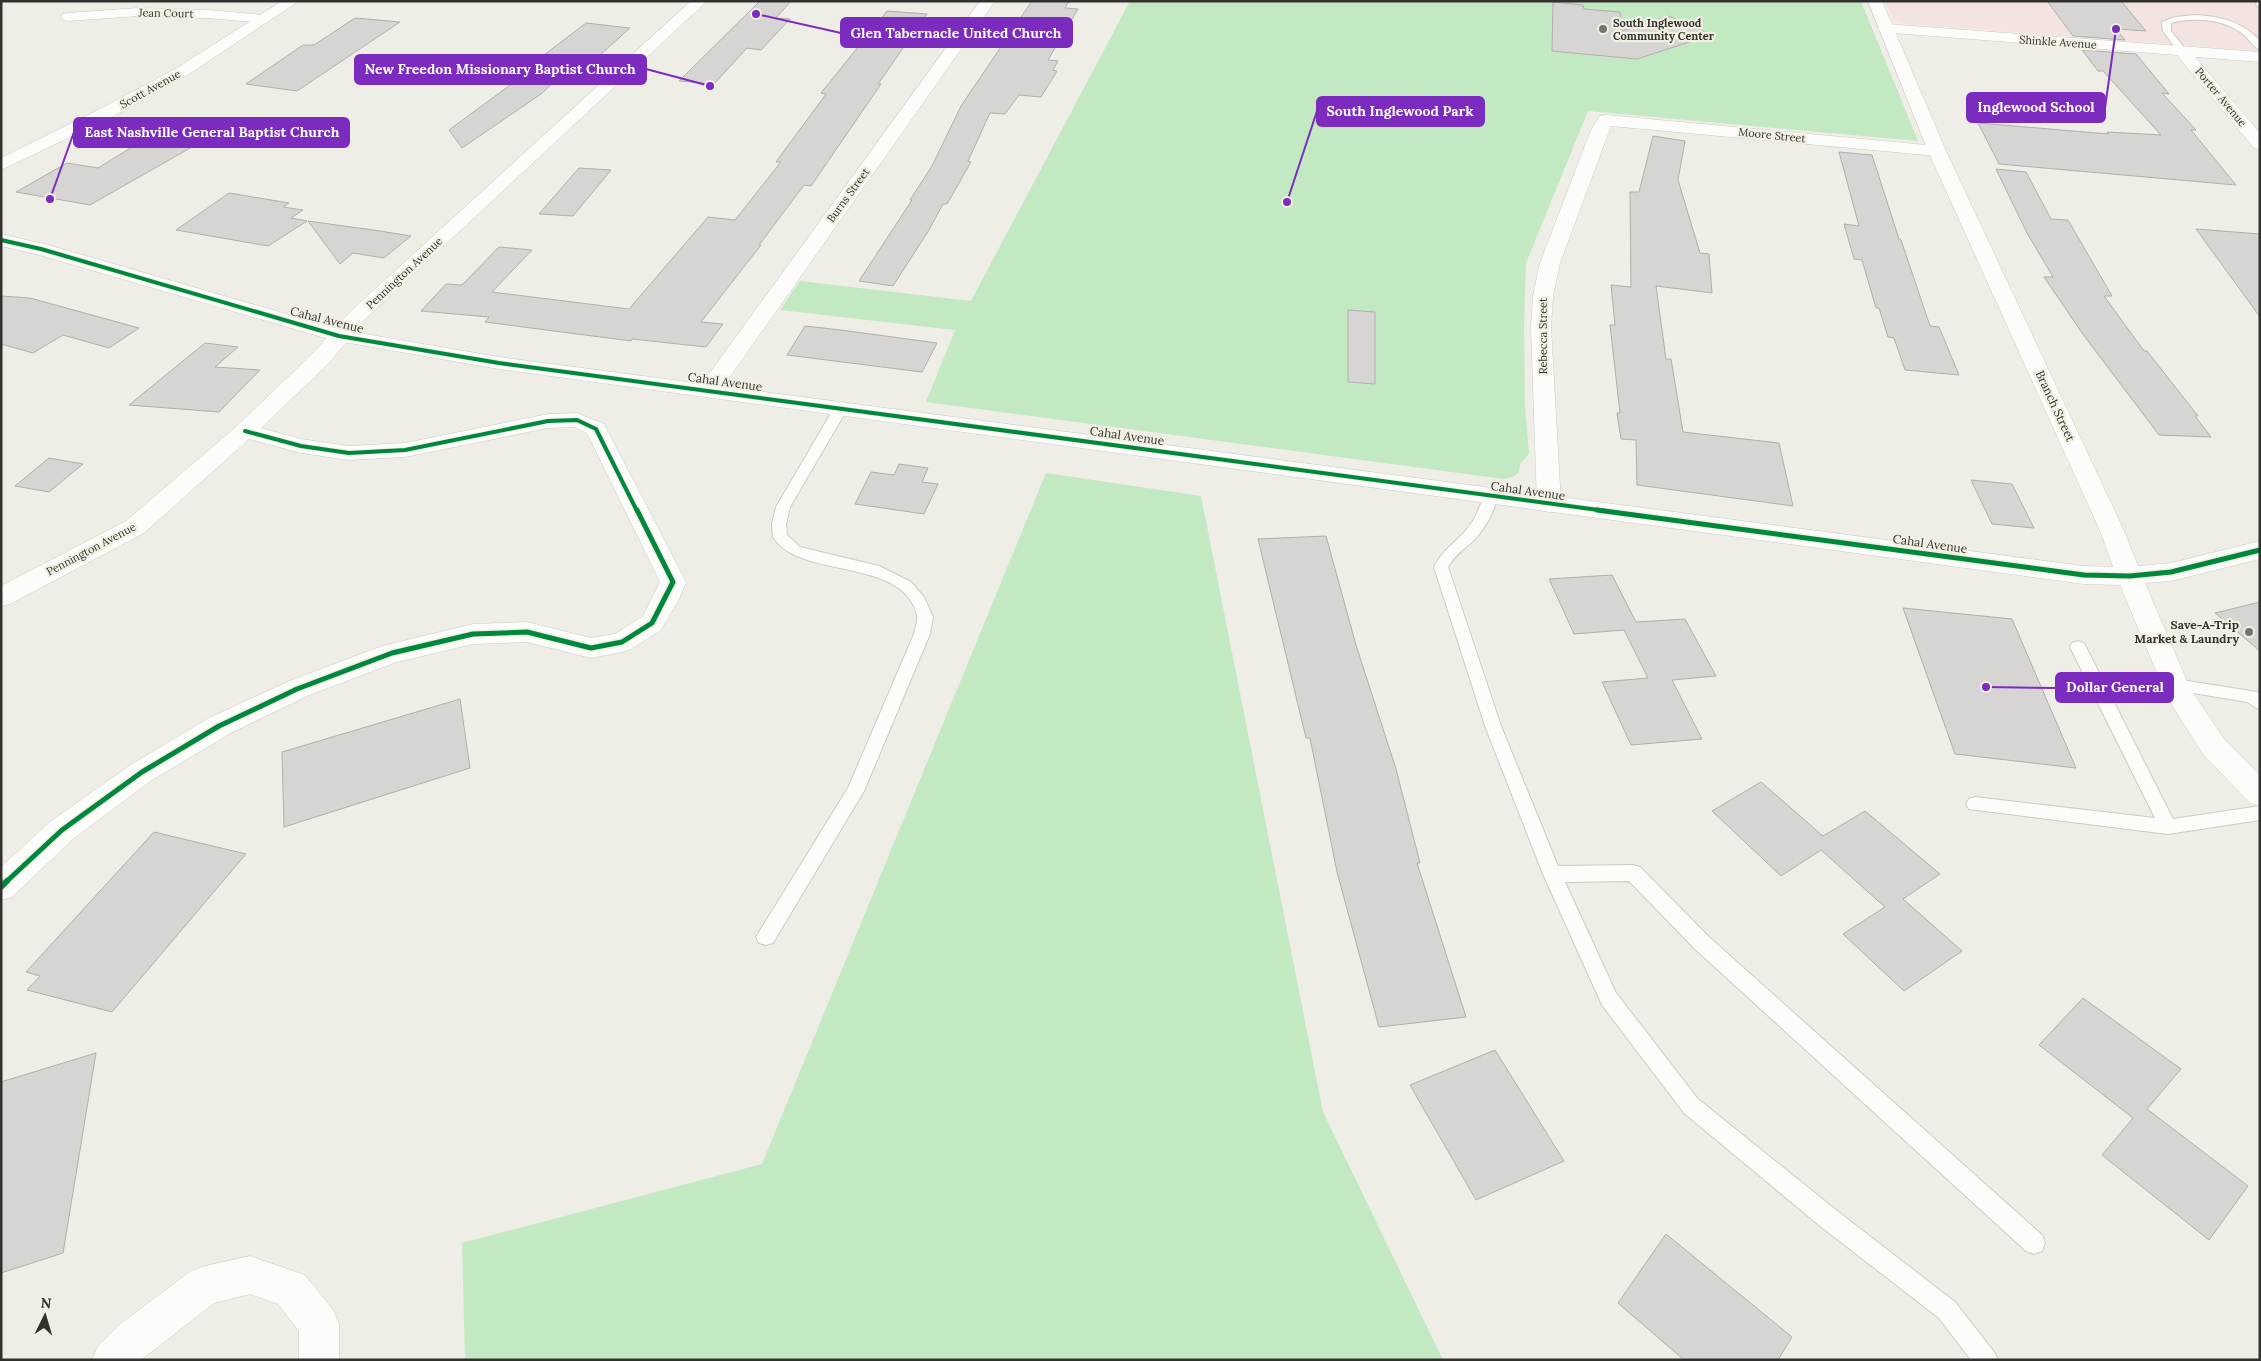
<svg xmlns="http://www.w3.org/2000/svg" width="2261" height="1361" font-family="Lora,serif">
<rect width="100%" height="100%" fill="#eeede6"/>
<!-- education -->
<polygon fill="#f4e4e1" points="1884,1 2260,1 2260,51 1906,24 1894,20"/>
<!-- green -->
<g fill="#c2e9c2">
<polygon points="1130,1 1861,1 1918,141 1588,111 1526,263 1524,327 1525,406 1529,454 1520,464 1519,472 1513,477 1504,479 926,402 955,330 780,310 800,281 971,301"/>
<polygon points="1046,473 1201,496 1323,1112 1443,1360 465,1360 462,1243 762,1164"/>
</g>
<!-- building -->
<g fill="#d7d5d4" stroke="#b1afae">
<polygon points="760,1 791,1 776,18 790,19 761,50 747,48 714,84 679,81"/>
<polygon points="1032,1 1069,1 1065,8 1078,9 1048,60 1058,61 1053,70 1057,71 1041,97 1019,95 1005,114 990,113 968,161 971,162 947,204 943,204 929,230 893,286 859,281 912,200 910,200 932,166 961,106"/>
<polygon points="2047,1 2121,1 2146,31 2116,29 2125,40 2073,36"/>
<polygon points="1553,2 1583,5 1584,9 1620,12 1622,31 1669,16 1711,35 1637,59 1552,51"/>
<polygon points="887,11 927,14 878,84 881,84 811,186 804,185 759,245 761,245 701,322 723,324 706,347 632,339 631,341 485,322 489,317 421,311 446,284 462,285 499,247 532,250 492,292 629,309 708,217 735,220 781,162 776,162 826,94 821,93"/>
<polygon points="355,18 400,22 297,91 246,84 303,45 314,45"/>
<polygon points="586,23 630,28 580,73 564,72 541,94 462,148 449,130 532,69 527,68"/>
<polygon points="2082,50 2136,54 2169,94 2162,93 2196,130 2191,130 2236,185 1999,164 1978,123 2109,134 2107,132 2161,135 2103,71 2098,71"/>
<polygon points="176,120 219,126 198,139 206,139 90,205 16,192 67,163 98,168"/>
<polygon points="1653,136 1685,141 1678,180 1700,253 1709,254 1712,293 1656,286 1666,359 1671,359 1683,432 1779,443 1793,506 1637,485 1636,440 1621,439 1617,413 1620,413 1610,325 1615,325 1611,285 1631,287 1630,192 1639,192"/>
<polygon points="1839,152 1872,155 1899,239 1901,240 1930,326 1939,327 1959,375 1905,370 1894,338 1888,337 1879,308 1876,308 1862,260 1854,259 1844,224 1859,226"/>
<polygon points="579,168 611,170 573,216 539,214"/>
<polygon points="1996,169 2026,172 2051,219 2068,220 2112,296 2104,296 2144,351 2147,351 2198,416 2195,416 2211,437 2159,435 2082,333 2044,277 2053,277 2027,233"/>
<polygon points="229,193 289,203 283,207 303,210 291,218 307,221 268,246 176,230"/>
<polygon points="308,221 380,231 411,236 384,258 353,253 340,264"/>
<polygon points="2196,229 2260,234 2260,317"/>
<polygon points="1,296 30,298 139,328 109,348 63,335 33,353 1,344"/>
<polygon points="1348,310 1375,312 1375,384 1348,382"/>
<polygon points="805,326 841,330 937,343 922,372 787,355"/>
<polygon points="205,343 238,347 215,367 260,370 219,412 129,405"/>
<polygon points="49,458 83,464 49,492 15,486"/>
<polygon points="899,464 928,468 922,482 938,484 924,514 855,504 871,472 894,475"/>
<polygon points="1971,480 2012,484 2034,528 1992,524"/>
<polygon points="1326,536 1356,645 1396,769 1420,863 1417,863 1466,1017 1379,1027 1337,872 1310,738 1306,738 1258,539"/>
<polygon points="1612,575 1636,622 1685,619 1716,676 1672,680 1702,739 1631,745 1602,682 1648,678 1624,630 1574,634 1549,579"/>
<polygon points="2260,602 2260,651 2215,613"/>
<polygon points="1903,608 2012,619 2076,768 1955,754"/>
<polygon points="460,699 470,768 284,827 282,752"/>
<polygon points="1761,782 1823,836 1865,811 1940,874 1903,899 1962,951 1904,991 1843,934 1885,907 1821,850 1781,876 1712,811"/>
<polygon points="154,832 246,854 112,1012 27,990 40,976 26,972"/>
<polygon points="2083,998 2181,1069 2147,1109 2248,1186 2209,1240 2102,1155 2133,1118 2039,1045"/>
<polygon points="1495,1050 1564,1161 1476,1200 1410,1085"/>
<polygon points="96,1053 63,1253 1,1273 1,1082"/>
<polygon points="1666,1234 1792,1337 1778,1360 1684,1360 1618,1303"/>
</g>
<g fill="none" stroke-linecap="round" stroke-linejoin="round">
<!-- lane casing -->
<g stroke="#cccbc6" stroke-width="2">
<g id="lane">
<polygon points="2255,1 2260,1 2260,7 2257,6"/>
<path d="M2195 15C2220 16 2243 22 2260 41V50C2253 47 2249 39 2243 34 2224 19 2193 17 2171 23V31L2187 51 2179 53 2163 31 2162 22 2175 17Z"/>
<path d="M841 404 848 408 790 507 786 524 787 535 800 547 879 566 911 582 924 597 933 617 930 634 864 791 773 943 766 945 759 943 756 937 848 788 914 634C915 628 918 621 917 615 903 556 799 580 773 537L772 524 776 507 834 408Z"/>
<path d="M1491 491 1496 493 1498 496C1494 512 1485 529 1473 541 1463 550 1455 555 1448 567L1501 726 1558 866 1633 865 1640 867 1709 937 2042 1235 2045 1243 2042 1251 2034 1254 2026 1251 1695 949 1629 881 1565 882 1616 993 1698 1099 1836 1210 1955 1302 1994 1352 1998 1360H1971L1939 1318 1820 1226 1684 1113 1602 1005 1543 874 1485 726 1434 567C1444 547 1458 542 1470 525 1478 515 1480 503 1486 493Z"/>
<polygon points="2078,641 2084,643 2086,647 2173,819 2260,806 2260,820 2168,834 1969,809 1966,804 1969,799 1975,797 2155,818 2070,647 2072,643"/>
<polygon points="2175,679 2257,692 2260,694 2260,710 2247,702 2169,689 2167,685 2169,681"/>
</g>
</g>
<!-- street casing -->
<g stroke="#cccbc6" stroke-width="1">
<g id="street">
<polygon points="691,1 707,1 365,319 329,363 261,428 301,439 349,446 405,443 548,414 577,413 604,424 686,582 678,601 661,630 631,649 622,652 591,658 527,642 473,644 397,662 307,696 229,734 152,780 73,839 12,897 1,900 1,867 51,821 132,764 209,718 287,682 382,646 473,624 527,622 591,638 615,634 643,616 660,582 587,433 574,427 548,428 405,457 349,460 301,453 249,439 144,533 10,604 1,606 1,586 126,521 237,426 313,353 351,311"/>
<polygon points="980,1 995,1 717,395 709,397 701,395 698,390 701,385"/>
<polygon points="138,8 208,10 263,15 268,16 270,19 268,22 263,23 208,18 138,16 68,21 63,20 61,17 63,14 68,13"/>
<polygon points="1886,24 2260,52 2260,62 2195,57 2260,133 2260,149 2254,148 2177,55 1881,32 1878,29 1881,26"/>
<polygon points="1606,115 1937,146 1943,147 1946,151 1943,155 1937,156 1611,126 1560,263 1553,296 1551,327 1561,504 1558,510 1549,512 1540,510 1537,504 1531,327 1533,296 1540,263 1591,130 1600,116"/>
<polygon points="250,1256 305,1275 333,1310 339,1324 339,1360 299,1360 299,1331 278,1304 250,1294 214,1303 141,1360 92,1360 98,1346 119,1325 191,1271 205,1266"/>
</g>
</g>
<!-- secondary casing -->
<g stroke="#cccbc6" stroke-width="1">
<g id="secondary">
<polygon points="282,1 299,1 189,74 110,118 1,170 1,158 98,110 177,68"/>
<polygon points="1868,1 1882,1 1946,151 2125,533 2138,566 2171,563 2260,541 2260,559 2171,581 2145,583 2190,688 2223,738 2260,775 2260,806 2250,803 2203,754 2168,699 2120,585 2084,584 499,369 332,340 36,254 1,246 1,234 48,245 342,330 499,357 2084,566 2113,567 2101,533 1928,151"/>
</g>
</g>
<!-- lane -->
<use href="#lane" fill="#fcfcfb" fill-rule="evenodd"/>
<!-- street -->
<use href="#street" fill="#fcfcfb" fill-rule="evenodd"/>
<!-- secondary -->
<use href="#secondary" fill="#fcfcfb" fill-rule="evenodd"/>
<!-- cycleway-far2 casing -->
<g stroke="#f2efe3" stroke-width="6">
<g id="cycleway-far2">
<polyline points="1,240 41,249 339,336 499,363 1606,511"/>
<polyline points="245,431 301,446 349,453 405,450 548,421 577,420 596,429 637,511"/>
</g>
</g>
<!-- cycleway-far1 casing -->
<g stroke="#f2efe3" stroke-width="8">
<g id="cycleway-far1">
<polyline points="1597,510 2084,575 2130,576 2171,572 2260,550"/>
<polyline points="6,882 62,830 142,772 219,726 297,689 392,653 473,634 527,632 591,648 622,642 652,623 673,582 637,510"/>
</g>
</g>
<!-- cycleway casing -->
<g stroke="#f2efe3" stroke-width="9">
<polyline id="cycleway" points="1,887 7,881"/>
</g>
<!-- cycleway-far2 -->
<use href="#cycleway-far2" stroke="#00873e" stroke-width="4"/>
<!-- cycleway-far1 -->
<use href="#cycleway-far1" stroke="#00873e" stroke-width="5"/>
<!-- cycleway -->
<use href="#cycleway" stroke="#00873e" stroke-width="6"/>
</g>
<!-- markers -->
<g fill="#74736e" stroke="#f2efe3" stroke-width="2">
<circle cx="1603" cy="29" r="5"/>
<circle cx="2249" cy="632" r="5"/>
</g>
<g text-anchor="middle" stroke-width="4.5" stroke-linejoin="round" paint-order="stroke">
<!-- far-street labels -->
<g font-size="11" fill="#33312d" stroke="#f2efe3">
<text transform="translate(166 13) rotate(1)" y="4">Jean Court</text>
<text transform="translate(2058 42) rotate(4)" y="4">Shinkle Avenue</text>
<text transform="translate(150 89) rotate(-29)" y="4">Scott Avenue</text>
<text transform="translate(2221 97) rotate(50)" y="4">Porter Avenue</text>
<text transform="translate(1772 135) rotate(6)" y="4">Moore Street</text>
<text transform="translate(848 195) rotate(-54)" y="4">Burns Street</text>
<text transform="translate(404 273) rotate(-43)" y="4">Pennington Avenue</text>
<text transform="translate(1543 336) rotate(-90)" y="4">Rebecca Street</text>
<text transform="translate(91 549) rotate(-28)" y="4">Pennington Avenue</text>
</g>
<!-- far-poi labels -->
<g font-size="11" font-weight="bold" fill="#33312d" stroke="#f2efe3" text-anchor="start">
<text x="1613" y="27">South Inglewood<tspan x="1613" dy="13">Community Center</tspan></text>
</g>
<!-- street labels -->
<g font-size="12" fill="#33312d" stroke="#f2efe3">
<text transform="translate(327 320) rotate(14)" y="4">Cahal Avenue</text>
<text transform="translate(725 382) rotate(8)" y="4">Cahal Avenue</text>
<text transform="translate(2055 406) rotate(65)" y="4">Branch Street</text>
<text transform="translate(1127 436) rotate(8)" y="4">Cahal Avenue</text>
<text transform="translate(1528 491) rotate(8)" y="4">Cahal Avenue</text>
<text transform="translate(1930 544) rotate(8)" y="4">Cahal Avenue</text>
</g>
<!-- poi labels -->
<g font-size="12" font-weight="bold" fill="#33312d" stroke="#f2efe3" text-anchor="end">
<text x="2239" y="629">Save-A-Trip<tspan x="2239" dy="14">Market &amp; Laundry</tspan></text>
</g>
</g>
<!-- callouts -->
<path fill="none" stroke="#7b2cbf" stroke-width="2" d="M756 14L841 33M710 86L646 69M2116 29L2105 108M1287 202L1317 111M50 199L74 132M1986 687L2056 688"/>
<g fill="#7b2cbf" stroke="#f2efe3" stroke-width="2">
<circle cx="756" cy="14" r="5"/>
<circle cx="710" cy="86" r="5"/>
<circle cx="2116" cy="29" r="5"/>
<circle cx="1287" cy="202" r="5"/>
<circle cx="50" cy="199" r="5"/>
<circle cx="1986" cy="687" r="5"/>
</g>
<g fill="#7b2cbf" stroke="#7b2cbf" stroke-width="2">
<rect x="841" y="18" width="231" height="29" rx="5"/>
<rect x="355" y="55" width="291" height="29" rx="5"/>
<rect x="1967" y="93" width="138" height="29" rx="5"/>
<rect x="1317" y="97" width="167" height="29" rx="5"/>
<rect x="74" y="118" width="275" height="29" rx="5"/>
<rect x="2056" y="673" width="117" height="29" rx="5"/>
</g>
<g font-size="14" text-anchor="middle" font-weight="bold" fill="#fff">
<text x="956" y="38">Glen Tabernacle United Church</text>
<text x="500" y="74">New Freedon Missionary Baptist Church</text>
<text x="2036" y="112">Inglewood School</text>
<text x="1400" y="116">South Inglewood Park</text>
<text x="212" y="137">East Nashville General Baptist Church</text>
<text x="2115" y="692">Dollar General</text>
</g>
<!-- border -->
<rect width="2261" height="1361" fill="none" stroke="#33312d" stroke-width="5"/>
<!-- north arrow -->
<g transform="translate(45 1316) rotate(5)" stroke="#f2efe3" stroke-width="4" paint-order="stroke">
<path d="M0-4L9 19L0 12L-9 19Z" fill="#33312d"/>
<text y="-8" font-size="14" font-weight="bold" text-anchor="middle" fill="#33312d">N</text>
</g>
</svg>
